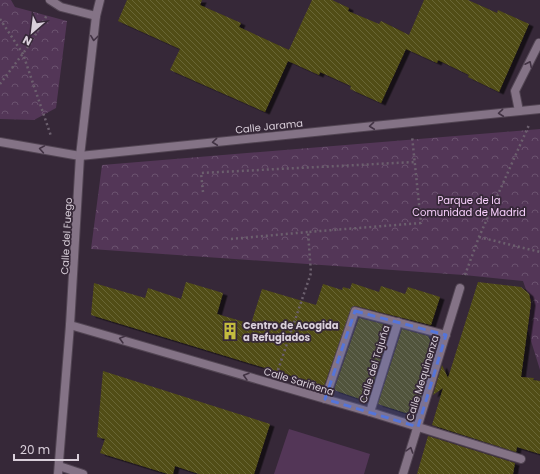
<svg xmlns="http://www.w3.org/2000/svg" width="540" height="474" font-family="Poppins,sans-serif">
<defs>
<pattern id="park-crowns" width="20" height="18" patternUnits="userSpaceOnUse"><rect width="20" height="18" fill="#533657"/><path d="M2 6a3 3 0 1 1 6 0M12 15a3 3 0 1 1 6 0" fill="none" stroke="#6b526f"/></pattern>
<pattern id="building-back-hatch" width="6" height="6" patternUnits="userSpaceOnUse"><rect width="6" height="6" fill="#514d15"/><path d="M-1 5l2 2M0 0l6 6M5-1l2 2" fill="none" stroke="#696636"/></pattern>
<filter id="shadow"><feDropShadow dx="4.5" dy="2.5" stdDeviation="0" flood-color="#0009"/></filter>
</defs>
<rect width="100%" height="100%" fill="#362838"/>
<!-- park -->
<g fill="url(#park-crowns)">
<polygon points="0,0 11,0 15,7 67,21 56,108 34,120 0,119"/>
<polygon points="540,129 540,370 528,331 530,301 523,281 464,275 91,249 102,165"/>
</g>
<!-- garden -->
<polygon fill="#533657" points="289,429 370,454 364,474 274,474"/>
<!-- building -->
<g fill="url(#building-back-hatch)" filter="url(#shadow)">
<polygon points="127,0 202,0 200,5 241,23 239,27 289,50 312,0 332,0 349,8 348,11 379,24 381,21 409,35 424,0 468,0 497,13 498,10 529,24 499,92 468,77 469,75 438,60 437,63 406,49 381,103 350,89 351,86 320,72 319,75 288,61 265,112 170,70 180,49 118,21"/>
<polygon points="186,282 223,293 217,314 251,324 262,289 316,305 323,284 342,290 343,287 350,289 352,283 379,292 381,286 405,294 408,287 440,297 431,325 356,306 352,307 324,386 91,315 94,283 145,298 148,288 181,299"/>
<polygon points="478,282 521,287 529,294 531,303 521,377 534,378 533,380 540,381 540,454 517,447 516,452 432,425 443,388 433,395 442,365 448,378"/>
<polygon points="359,318 391,326 368,400 363,400 334,390"/>
<polygon points="402,329 428,336 435,351 419,405 406,413 378,404"/>
<polygon points="103,371 270,424 254,474 199,474 175,466 173,474 168,474 100,453 105,439 97,437"/>
<polygon points="428,436 515,463 513,474 417,474"/>
</g>
<g fill="none" stroke-linecap="round" stroke-linejoin="round">
<!-- street casing -->
<g stroke="#524553" stroke-width="10">
<g id="street">
<polyline points="50,0 61,7 96,16"/>
<polyline points="519,111 515,91 539,43"/>
<polyline points="0,142 80,156 540,109"/>
<polyline points="70,325 370,412 521,459"/>
<polyline points="325,399 355,311 446,335"/>
<polyline points="370,412 398,322"/>
<polyline points="59,466 83,474"/>
<polyline points="58,474 70,325 80,156 96,16 100,0"/>
<polyline points="403,474 460,288"/>
</g>
</g>
<!-- path -->
<g stroke="#6c606e" stroke-width="2.5" stroke-dasharray="2 3" stroke-linecap="butt">
<polyline points="0,19 23,54 51,136"/>
<polyline points="0,84 30,44 47,15"/>
<polyline points="203,192 201,173 415,162"/>
<polyline points="479,237 540,252"/>
<polyline points="231,239 308,232"/>
<polyline points="465,275 479,237 529,125"/>
<polyline points="278,370 311,273 308,232 421,223 412,136"/>
</g>
<!-- street -->
<use href="#street" stroke="#847386" stroke-width="8"/>
</g>
<!-- one-way arrows -->
<defs><path id="oneway-chevron" d="M-2-3.5L2.5 0L-2 3.5" fill="none" stroke-width="1.6" stroke-linecap="round" stroke-linejoin="round"/></defs>
<g stroke="#423344">
<use href="#oneway-chevron" transform="translate(94 38) rotate(97)"/>
<use href="#oneway-chevron" transform="translate(529 64) rotate(-64)"/>
<use href="#oneway-chevron" transform="translate(501 113) rotate(174)"/>
<use href="#oneway-chevron" transform="translate(372 126) rotate(174)"/>
<use href="#oneway-chevron" transform="translate(215 142) rotate(174)"/>
<use href="#oneway-chevron" transform="translate(42 149) rotate(-170)"/>
<use href="#oneway-chevron" transform="translate(122 339) rotate(-164)"/>
<use href="#oneway-chevron" transform="translate(246 376) rotate(-164)"/>
<use href="#oneway-chevron" transform="translate(410 450) rotate(-72)"/>
</g>
<!-- marked area -->
<path fill="#5575d9" fill-opacity="0.2" stroke="#5575d9" stroke-width="3" stroke-dasharray="8 5" stroke-linejoin="round" d="M355 311 446 335 418 427 325 399Z"/>
<!-- icons -->
<defs>
<g id="building-bare" transform="scale(1.38)"><path d="M-4-6H4V6H1V3H-1V6H-4ZM-2.5-4.3h1.7v1.8h-1.7ZM.8-4.3h1.7v1.8H.8ZM-2.5-1h1.7V.8h-1.7ZM.8-1h1.7V.8H.8Z" fill="#c4bc3e" stroke="#362838" stroke-width="2.5" paint-order="stroke"/></g>
</defs>
<g fill-rule="evenodd">
<use href="#building-bare" x="230" y="331"/>
</g>
<g text-anchor="middle" stroke-width="3.5" stroke-linejoin="round" paint-order="stroke">
<!-- street labels -->
<g font-size="10" fill="#d9cfda" stroke="#362838">
<text transform="translate(269 126) rotate(-6)" y="4">Calle Jarama</text>
<text transform="translate(66 236) rotate(-87)" y="4">Calle del Fuego</text>
<text transform="translate(374 364) rotate(-73)" y="4">Calle del Tajuña</text>
<text transform="translate(422 378) rotate(-73)" y="4">Calle Mequinenza</text>
<text transform="translate(299 381) rotate(17)" y="4">Calle Sariñena</text>
</g>
<!-- park labels -->
<g font-size="10" fill="#f7cffc" stroke="#362838">
<text x="469" y="204">Parque de la<tspan x="469" dy="12">Comunidad de Madrid</tspan></text>
</g>
<!-- poi labels -->
<g font-size="10" font-weight="bold" fill="#d9cfda" stroke="#362838" text-anchor="start">
<text x="243" y="329">Centro de Acogida<tspan x="243" dy="12">a Refugiados</tspan></text>
</g>
</g>
<!-- north arrow -->
<g transform="translate(32 32) rotate(208)" stroke="#362838" stroke-width="3" paint-order="stroke">
<path d="M0-3L7 15L0 10L-7 15Z" fill="#d9cfda"/>
<text y="-6" font-size="11" font-weight="bold" text-anchor="middle" fill="#d9cfda">N</text>
</g>
<!-- scale -->
<path d="M14 454v6h64v-6" fill="none" stroke="#d9cfda" stroke-width="2"/>
<text x="20" y="454" font-size="12" fill="#d9cfda" stroke="#362838" stroke-width="3" paint-order="stroke">20 m</text>
</svg>
